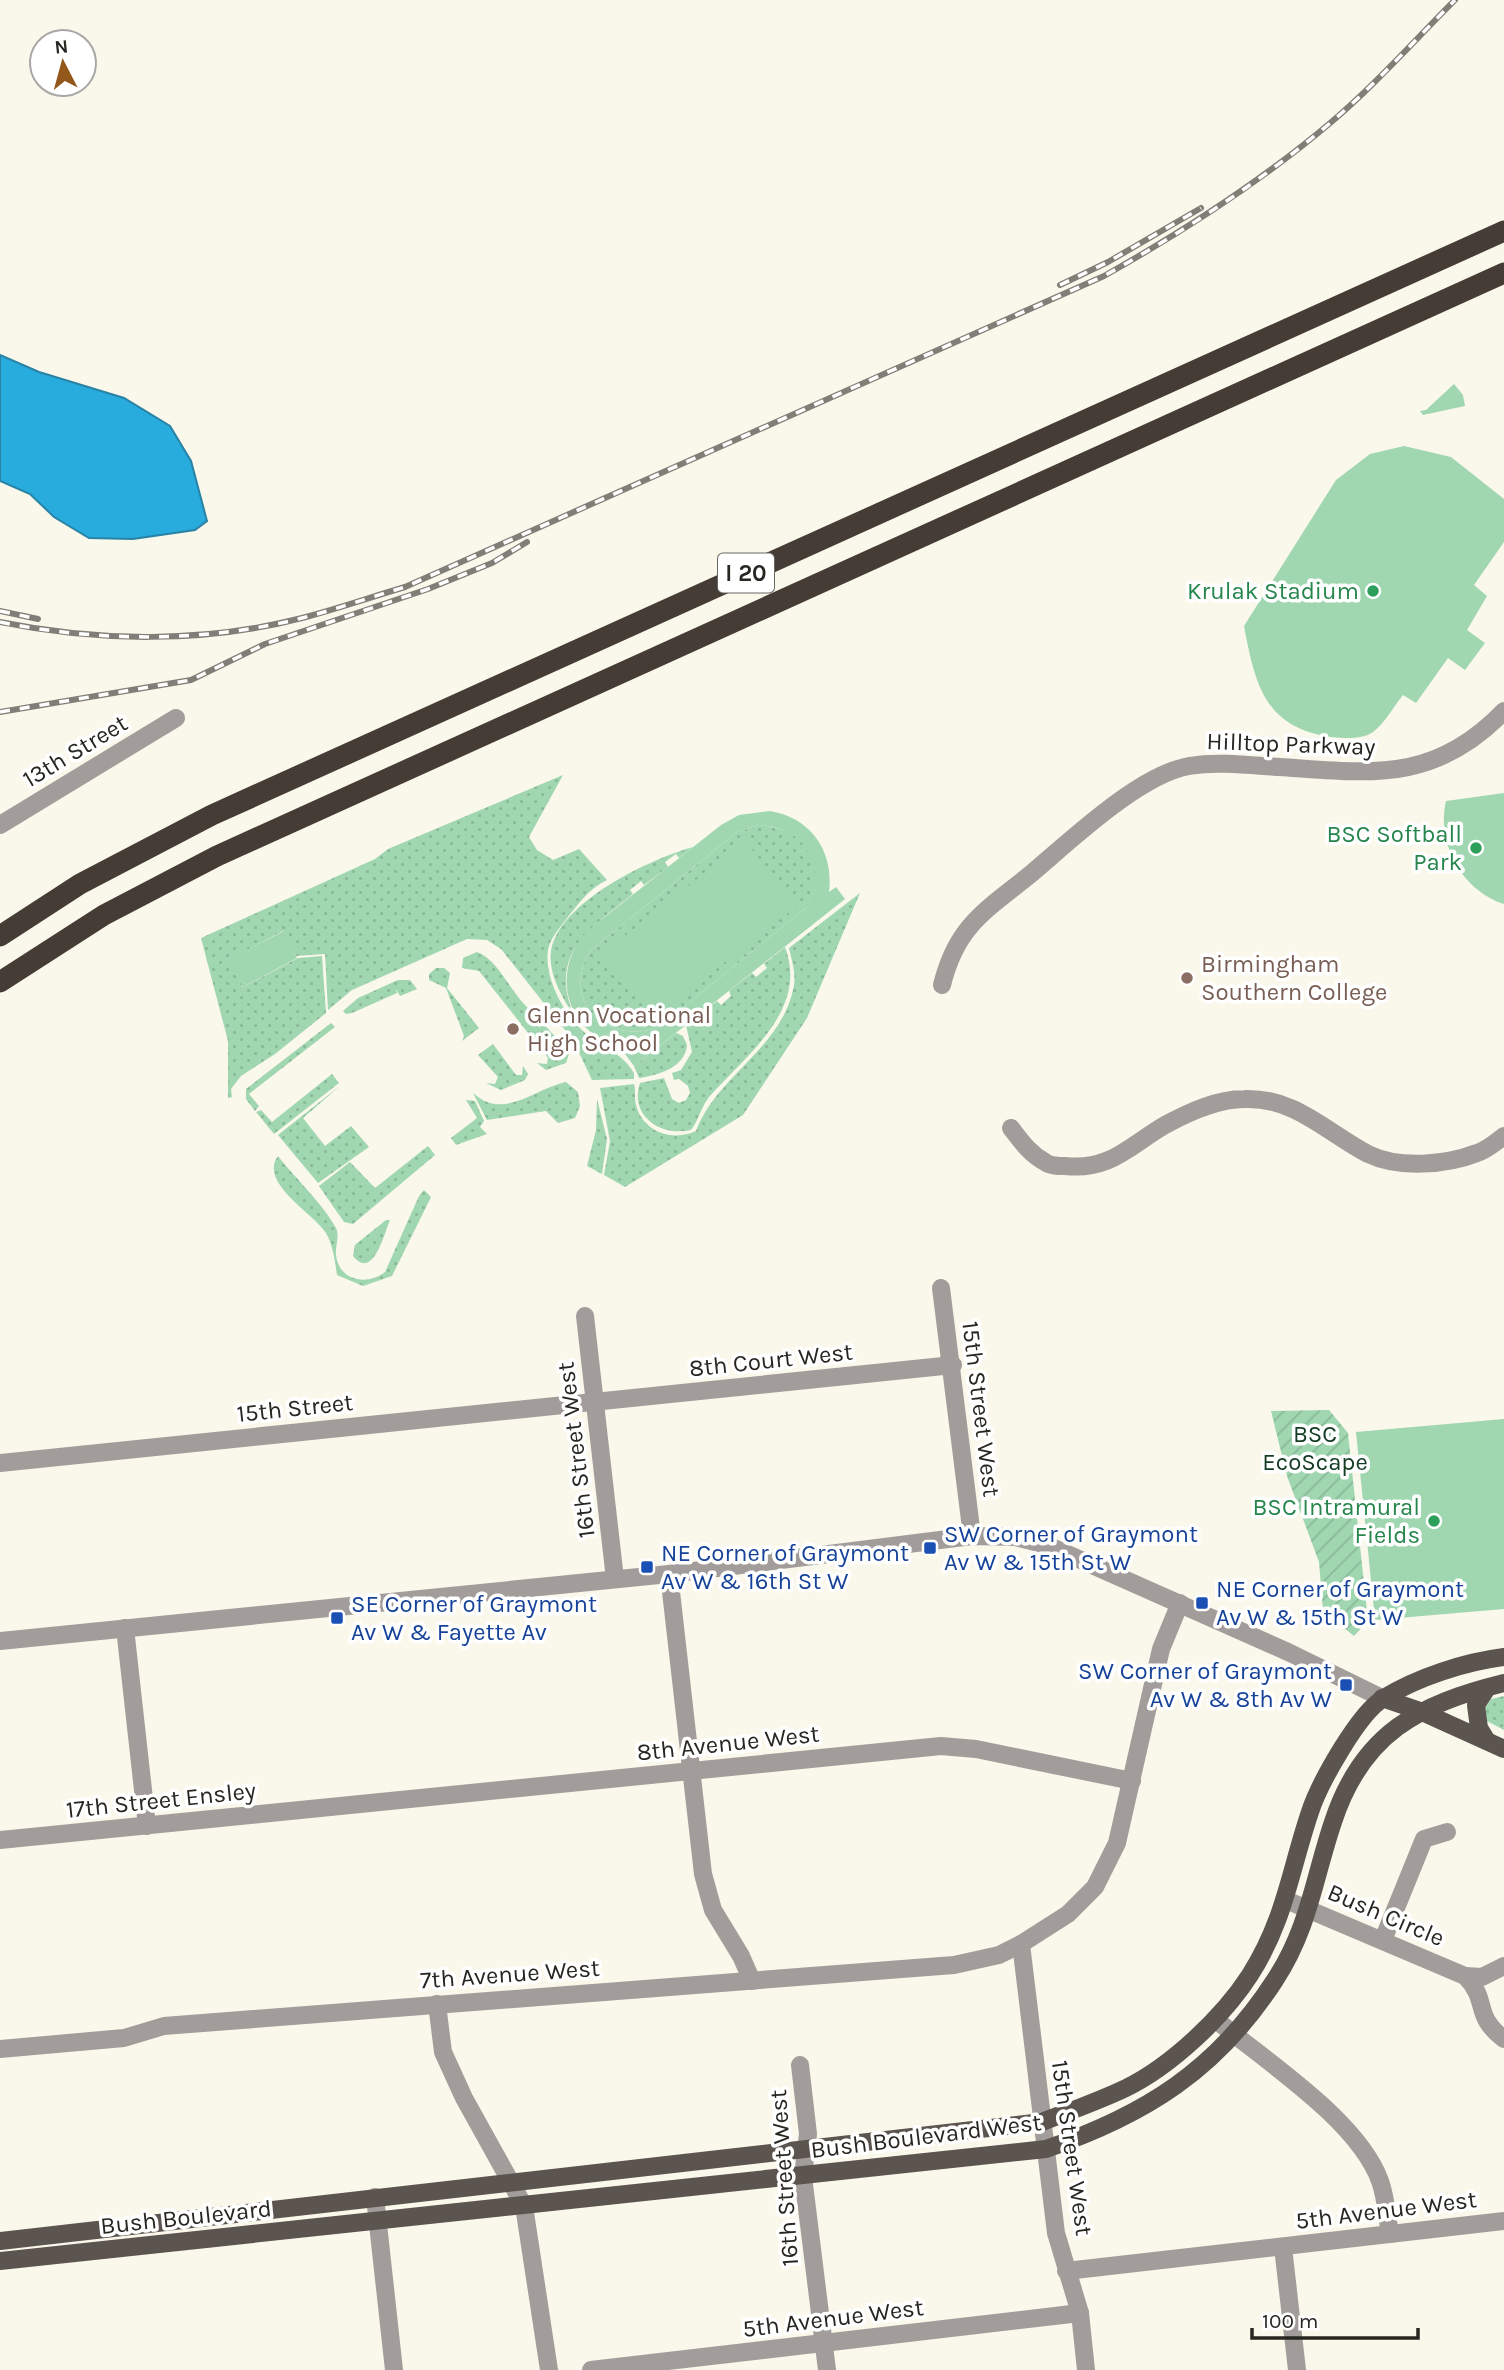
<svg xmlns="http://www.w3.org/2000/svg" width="1504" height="2370" font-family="Karla,sans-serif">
<defs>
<pattern id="grass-dots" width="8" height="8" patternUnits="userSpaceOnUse" patternTransform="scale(1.75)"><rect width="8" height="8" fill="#a0d7b1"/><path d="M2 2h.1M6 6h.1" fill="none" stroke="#8ab898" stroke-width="1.8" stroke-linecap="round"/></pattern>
<pattern id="garden-furrows" width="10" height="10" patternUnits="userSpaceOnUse" patternTransform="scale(1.75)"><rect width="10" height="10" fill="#a0d7b1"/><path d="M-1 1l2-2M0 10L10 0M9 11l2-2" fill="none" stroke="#8ab898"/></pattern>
</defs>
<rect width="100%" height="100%" fill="#faf7eb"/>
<!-- grass -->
<g fill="url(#grass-dots)">
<path d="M563 775 529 837 537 850 553 860 579 849 607 880C589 888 577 906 564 922 558 930 550 939 548 950 544 978 564 1014 584 1032 603 1050 619 1049 634 1073V1079L592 1080 573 1040 501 949 487 940 467 939 352 990 328 1010 325 954 296 956 283 931 230 959 243 987 298 958 322 956 326 1013 275 1054 241 1076 231 1089 232 1097 228 1098V1041L201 938 375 859 388 849Z"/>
<path d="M759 825C806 828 828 863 808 906L659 1027C606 1046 560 1002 590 951L737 832Z"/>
<path d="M693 847 679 858 676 854 665 862 668 867 644 885 641 881 630 890 633 894C590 929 548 953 574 1015 562 998 548 973 551 951 559 902 650 859 693 847Z"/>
<path d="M860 893 807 1018 743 1115 625 1187 604 1175 610 1141 600 1088 634 1084C636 1090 634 1098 636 1105 643 1132 672 1142 696 1131 716 1077 780 1049 793 990 797 976 792 961 789 948Z"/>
<path d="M785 947C809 1010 746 1055 709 1097 701 1107 699 1120 691 1130 661 1137 629 1116 640 1083L664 1078 672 1099 679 1103 686 1100 690 1093 688 1086 679 1079 674 1080 672 1073 681 1070 692 1052 686 1025 717 1001 721 1005 731 996 729 991 752 973 756 977 767 968 764 964Z"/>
<path d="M477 952C497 959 510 990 525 1005 540 1021 556 1035 569 1054L566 1063 546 1070 537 1063 547 1064 548 1058 479 971 462 968 463 958Z"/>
<polygon points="436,968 444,968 450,973 447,988 479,1028 462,1041 464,1036 446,988 429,980 429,974"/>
<polygon points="398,980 410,980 417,989 400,996 396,989 397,993 352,1013 346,1014 343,1011 358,998"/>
<polygon points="331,1023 335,1027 249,1094 259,1106 255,1111 246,1099 246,1089"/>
<path d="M676 1033 683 1036 687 1045C685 1068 658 1075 639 1078L634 1066Z"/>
<polygon points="493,1044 516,1075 522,1075 523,1066 528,1074 525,1080 501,1090 486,1083 495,1084 498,1077 478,1055"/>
<polygon points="332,1074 339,1083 274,1134 256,1112 261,1110 272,1122"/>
<path d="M566 1082 578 1092 580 1106 575 1118 558 1123 546 1111 487 1120 473 1093C504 1121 533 1089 566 1082Z"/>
<polygon points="341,1085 303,1118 325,1146 351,1126 369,1147 318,1183 278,1135"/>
<polygon points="597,1099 607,1139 602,1174 587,1166 596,1130"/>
<polygon points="466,1100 475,1101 484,1121 480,1127 487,1134 456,1145 451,1138 477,1118"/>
<polygon points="428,1146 435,1155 353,1224 344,1222 319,1186 350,1162 375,1188"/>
<path d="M278 1156C295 1178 323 1204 336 1228 340 1237 335 1245 336 1255 339 1281 367 1286 385 1272L419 1196 424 1190 431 1197 392 1276 363 1286 337 1275C335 1261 333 1245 326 1233 315 1214 258 1183 278 1156Z"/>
<path d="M386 1220H390C384 1234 373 1281 353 1256L355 1245Z"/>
<polygon points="1504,1696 1504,1730 1487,1721 1485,1708 1491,1699"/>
</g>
<!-- garden -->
<polygon fill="url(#garden-furrows)" points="1329,1410 1348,1433 1368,1621 1354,1636 1323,1611 1319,1562 1287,1476 1271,1411"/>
<!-- pitch -->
<g fill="#a0d7b1" fill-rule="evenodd">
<polygon points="1454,384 1463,395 1465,406 1423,415 1420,411 1426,410"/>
<path d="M1404 446 1451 457 1504 499V542L1474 585 1487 596 1467 630 1485 643 1465 670 1448 658 1416 703 1403 695C1394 706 1384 724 1373 732 1362 740 1343 738 1331 737 1264 727 1255 684 1244 626L1336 480 1370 454Z"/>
<path d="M1504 793V904C1462 891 1436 843 1446 801Z"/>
<path d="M770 811C811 818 834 851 829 892L836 887 845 899 634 1066 625 1054 631 1048C570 1042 546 976 587 931L721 825 739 815ZM759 825C805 827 827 864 808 906L659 1027C606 1046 560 1002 590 951L737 832Z"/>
<polygon points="745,841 797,906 653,1018 602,954"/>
<polygon points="284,931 297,958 243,987 229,959"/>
<polygon points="1504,1419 1504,1609 1375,1620 1356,1432"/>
</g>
<!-- water -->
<polygon fill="#28abdd" stroke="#2883a5" stroke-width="2" points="0,355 39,372 124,398 170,426 191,461 207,521 195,530 133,539 89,538 54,517 30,494 0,481"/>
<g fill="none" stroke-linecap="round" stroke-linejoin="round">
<!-- minor -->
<g stroke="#a29d9a" stroke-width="18">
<polyline points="0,825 176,718"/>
<path d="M942 985C957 924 987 910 1032 873 1071 840 1139 775 1189 766 1213 762 1238 764 1263 766 1361 771 1429 789 1504 711"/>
<path d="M1011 1128C1021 1141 1030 1154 1045 1162 1050 1166 1058 1166 1065 1166 1110 1171 1129 1146 1165 1125 1189 1112 1217 1099 1244 1099 1295 1097 1326 1132 1368 1154 1399 1169 1446 1165 1477 1153 1487 1150 1496 1142 1504 1136"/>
<polyline points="941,1288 972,1536"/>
<polyline points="585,1316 615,1579"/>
<polyline points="0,1463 953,1365"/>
<polyline points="669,1574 703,1874 713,1910 741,1956 752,1981"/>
<polyline points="125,1628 147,1826"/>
<polyline points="0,1641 669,1574 972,1536 1015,1537 1047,1545 1288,1652 1382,1698"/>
<polyline points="0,1840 941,1746 976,1749 1132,1781"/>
<polyline points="1286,1900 1465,1976"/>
<polyline points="1383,1940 1424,1839 1447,1832"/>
<polyline points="1021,1944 1056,2233 1080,2313 1086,2370"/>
<path d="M1504 1966 1482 1977 1465 1976C1490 2001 1472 2015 1504 2039"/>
<polyline points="437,2004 443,2052 464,2098 524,2206 549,2370"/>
<path d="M1215 2019C1265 2061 1358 2120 1380 2181 1386 2197 1387 2217 1390 2234"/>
<polyline points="0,2049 124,2038 164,2026 954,1965 999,1955 1021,1944 1068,1914 1095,1887 1117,1843 1161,1649 1180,1603"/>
<polyline points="800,2065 808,2134 803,2176 827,2370"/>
<polyline points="375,2197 394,2370"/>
<polyline points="1283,2247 1297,2370"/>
<polyline points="1066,2271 1504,2221"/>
<polyline points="591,2370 1080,2313"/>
</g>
<!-- major -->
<g stroke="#5c544f" stroke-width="18">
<polyline points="1382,1698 1420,1711 1504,1749"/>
<polyline points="1487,1741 1479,1728 1476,1705 1487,1688"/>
<path d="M0 2241 1042 2122C1070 2111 1099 2101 1126 2088 1171 2066 1223 2017 1250 1975 1285 1920 1290 1871 1310 1812 1319 1784 1359 1712 1384 1698 1418 1677 1465 1662 1504 1657"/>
<path d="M0 2261 1046 2149C1145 2115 1217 2070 1275 1980 1309 1928 1314 1878 1333 1822 1362 1733 1419 1704 1504 1683"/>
</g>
<!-- highway -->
<g stroke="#443c35" stroke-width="21">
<polyline points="0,936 80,884 212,815 1504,231"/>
<polyline points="0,982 104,915 217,856 1504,273"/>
</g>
<!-- rail casing -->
<g stroke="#807e76" stroke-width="6">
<g id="rail">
<polyline points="1060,285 1108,262 1201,208"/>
<polyline points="0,611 38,619"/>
<path d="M0 622C98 642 205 643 302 618 337 609 371 597 405 587L1104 276C1184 231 1259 183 1329 124 1374 86 1414 41 1455 0"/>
<polyline points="0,712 191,680 265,644 428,589 492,563 527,542"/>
</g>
</g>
<!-- rail -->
<use href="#rail" stroke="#fff" stroke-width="3.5" stroke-dasharray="10" stroke-linecap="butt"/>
</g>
<!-- markers -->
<g fill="#2e9e5b" stroke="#fff" stroke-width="2.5">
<circle cx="1373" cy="591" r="7"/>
<circle cx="1476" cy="848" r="7"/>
<circle cx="1434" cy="1521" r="7"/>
</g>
<g fill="#8d6e63" stroke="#fff" stroke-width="2.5">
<circle cx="1187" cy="978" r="7"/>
<circle cx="513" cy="1029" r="7"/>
</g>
<g fill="#1a4fb4" stroke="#fff" stroke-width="2.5">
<rect x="923" y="1541" width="14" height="14" rx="3.5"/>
<rect x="640" y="1560" width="14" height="14" rx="3.5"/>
<rect x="1195" y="1596" width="14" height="14" rx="3.5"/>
<rect x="330" y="1611" width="14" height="14" rx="3.5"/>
<rect x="1339" y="1678" width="14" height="14" rx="3.5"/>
</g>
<g text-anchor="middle" stroke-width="7" stroke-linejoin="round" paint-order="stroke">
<!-- shield labels -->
<rect fill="#fff" stroke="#686764" stroke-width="2" x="718" y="553.5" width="56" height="39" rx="5"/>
<g font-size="23" font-weight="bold" fill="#272621">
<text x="746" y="581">I 20</text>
</g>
<!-- leisure labels -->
<g font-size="24" fill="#27864d" stroke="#fff" text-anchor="end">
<text x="1359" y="599">Krulak Stadium</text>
<text x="1462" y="842">BSC Softball<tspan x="1462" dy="28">Park</tspan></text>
<text x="1420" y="1515">BSC Intramural<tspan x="1420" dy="28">Fields</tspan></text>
</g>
<!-- street labels -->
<g font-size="24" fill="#272621" stroke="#fff">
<text transform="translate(1291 744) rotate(2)" y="8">Hilltop Parkway</text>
<text transform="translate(75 751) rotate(-31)" y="8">13th Street</text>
<text transform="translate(771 1360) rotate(-6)" y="8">8th Court West</text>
<text transform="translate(295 1408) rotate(-6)" y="8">15th Street</text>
<text transform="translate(981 1409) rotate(83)" y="8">15th Street West</text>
<text transform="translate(576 1450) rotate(-97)" y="8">16th Street West</text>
<text transform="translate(728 1743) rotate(-6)" y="8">8th Avenue West</text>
<text transform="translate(161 1800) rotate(-6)" y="8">17th Street Ensley</text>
<text transform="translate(1386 1915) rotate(23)" y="8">Bush Circle</text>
<text transform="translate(510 1974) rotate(-4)" y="8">7th Avenue West</text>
<text transform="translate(926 2136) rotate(-7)" y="8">Bush Boulevard West</text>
<text transform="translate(1072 2148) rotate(82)" y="8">15th Street West</text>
<text transform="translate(784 2178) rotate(-94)" y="8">16th Street West</text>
<text transform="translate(1386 2210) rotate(-7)" y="8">5th Avenue West</text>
<text transform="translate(186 2217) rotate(-6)" y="8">Bush Boulevard</text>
<text transform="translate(833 2318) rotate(-7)" y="8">5th Avenue West</text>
</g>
<!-- education labels -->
<g font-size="24" fill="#785e54" stroke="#fff" text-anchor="start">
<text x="1201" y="972">Birmingham<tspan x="1201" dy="28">Southern College</tspan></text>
<text x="527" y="1023">Glenn Vocational<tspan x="527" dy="28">High School</tspan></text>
</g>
<!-- park labels -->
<g font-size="24" fill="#133c23" stroke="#fff">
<text x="1315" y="1442">BSC<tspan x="1315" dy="28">EcoScape</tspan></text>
</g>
<!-- transit labels -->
<g font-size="24" fill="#164399" stroke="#fff" text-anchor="start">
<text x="944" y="1542">SW Corner of Graymont<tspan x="944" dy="28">Av W &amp; 15th St W</tspan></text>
<text x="661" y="1561">NE Corner of Graymont<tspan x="661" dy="28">Av W &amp; 16th St W</tspan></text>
<text x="1216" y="1597">NE Corner of Graymont<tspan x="1216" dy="28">Av W &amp; 15th St W</tspan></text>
<text x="351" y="1612">SE Corner of Graymont<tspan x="351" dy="28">Av W &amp; Fayette Av</tspan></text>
<text x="1332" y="1679" text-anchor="end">SW Corner of Graymont<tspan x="1332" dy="28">Av W &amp; 8th Av W</tspan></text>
</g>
</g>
<!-- north arrow -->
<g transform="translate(63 63) rotate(354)"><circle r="33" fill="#ffffff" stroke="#a9a8a6" stroke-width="2"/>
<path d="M0-5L12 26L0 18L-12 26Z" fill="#94571b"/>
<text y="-10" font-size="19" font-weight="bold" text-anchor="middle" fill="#272621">N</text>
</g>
<!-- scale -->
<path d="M1252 2328v10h166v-10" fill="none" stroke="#272621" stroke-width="3.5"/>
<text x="1262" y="2328" font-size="21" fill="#272621" stroke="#ffffff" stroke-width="5" paint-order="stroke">100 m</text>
</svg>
